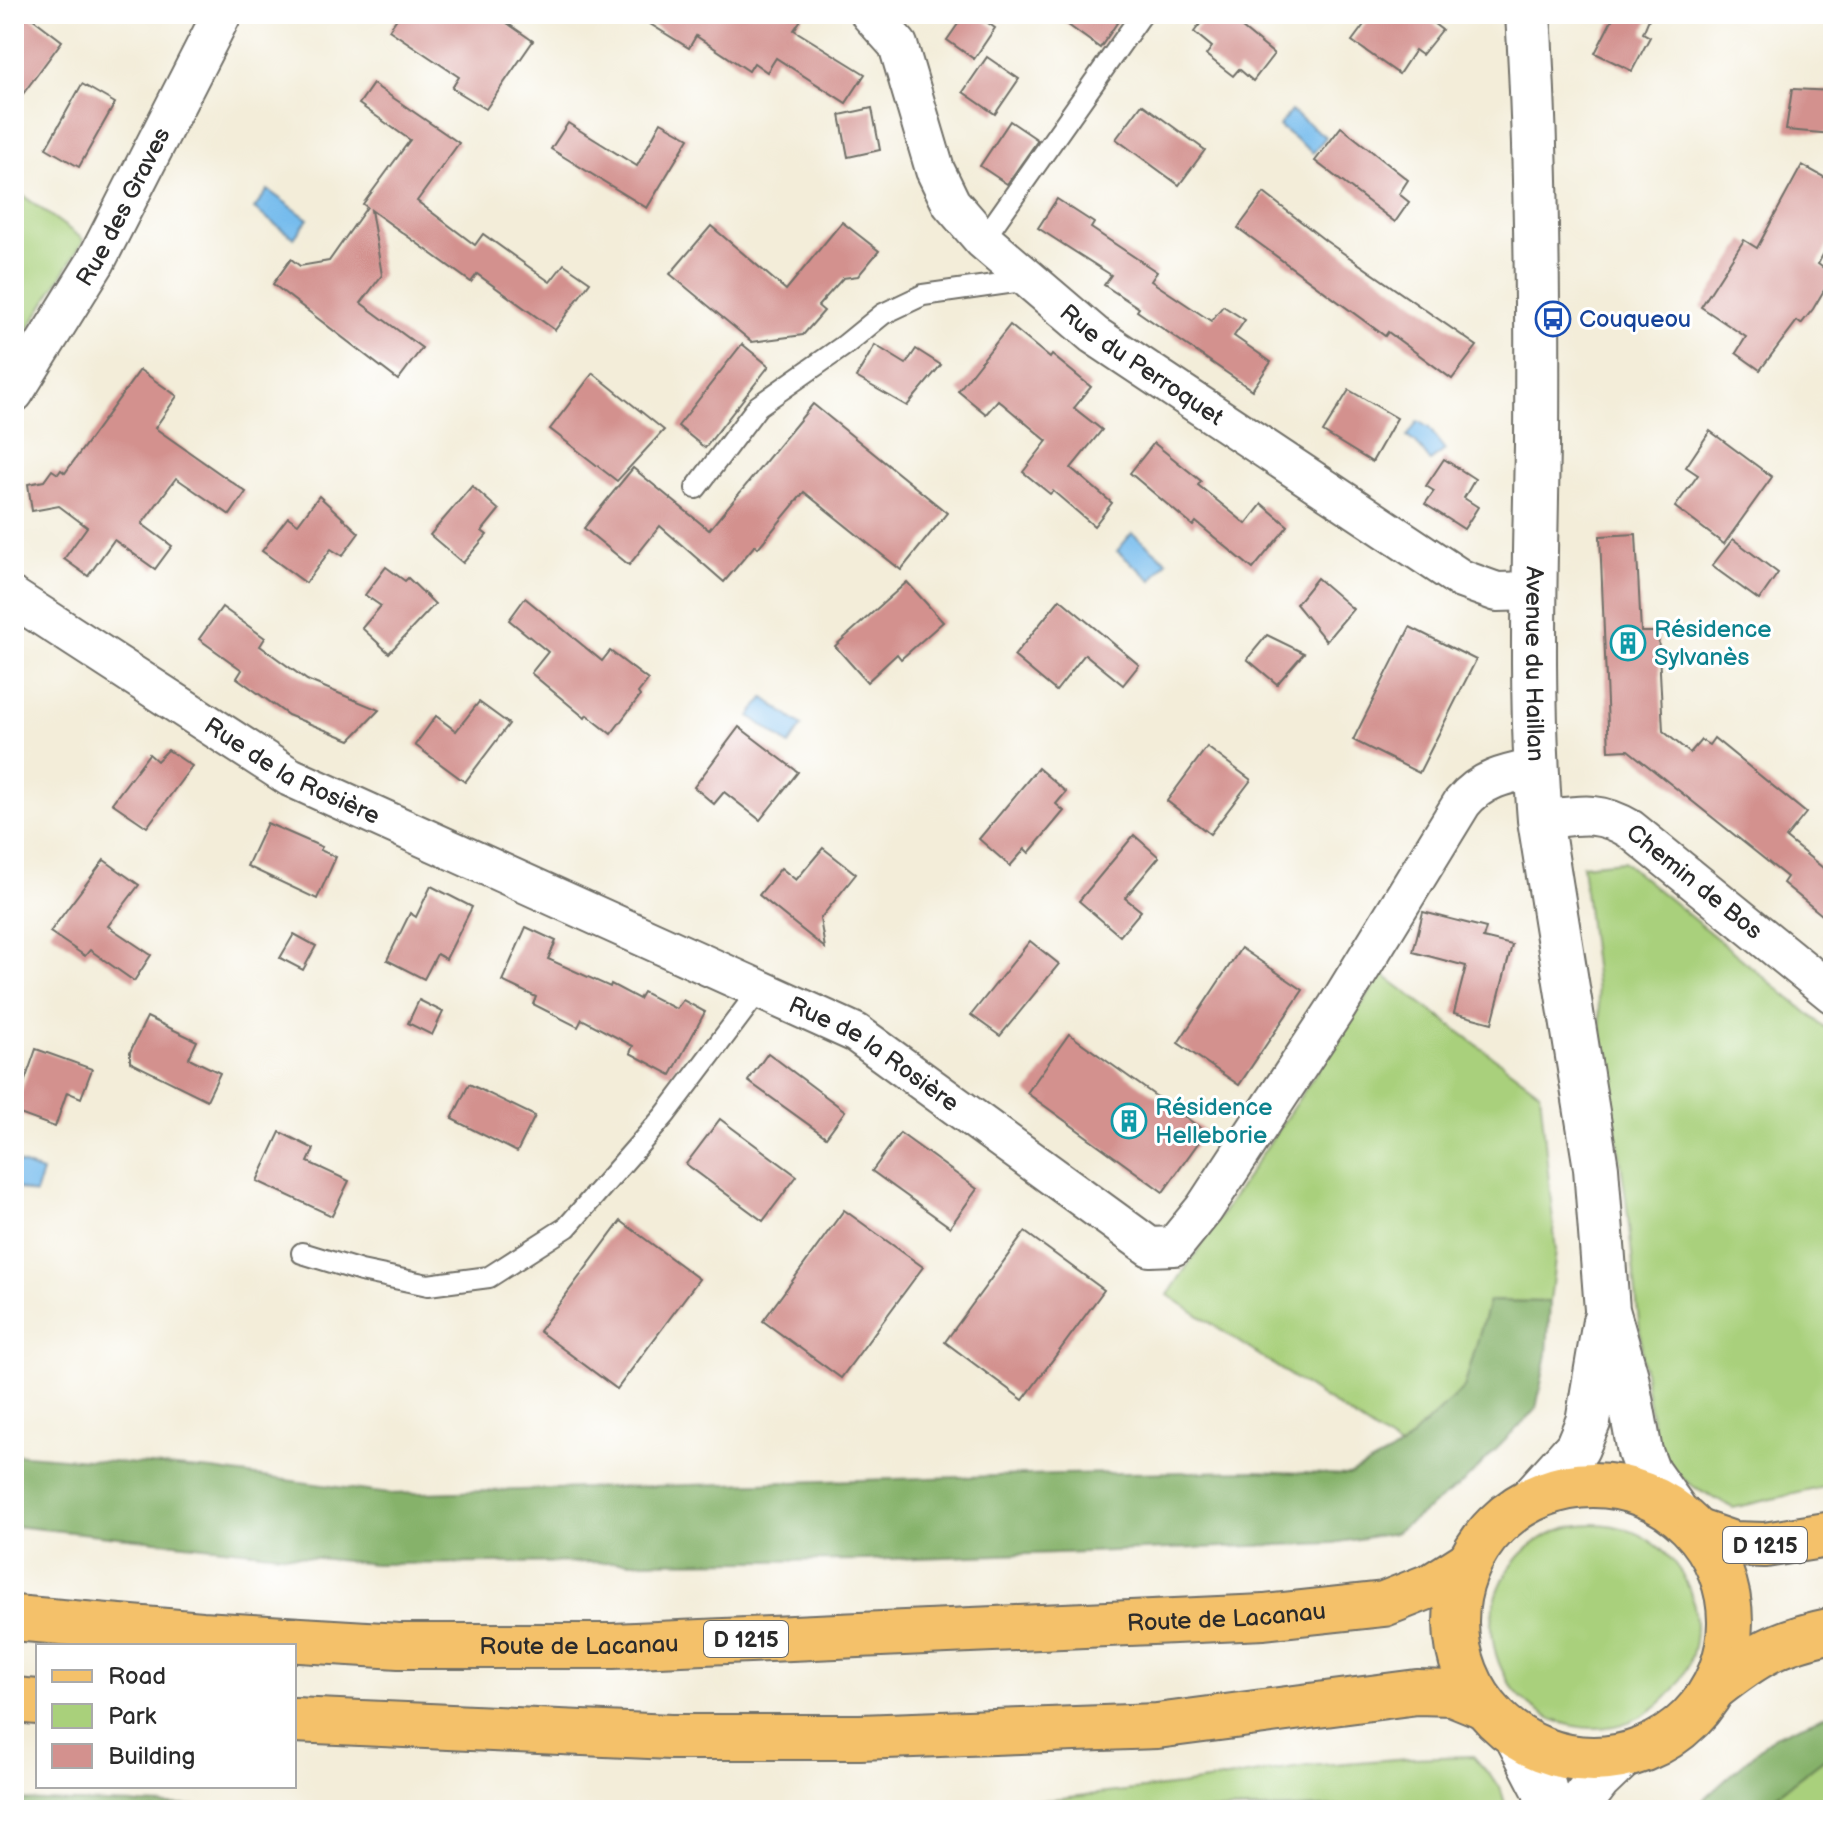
<svg xmlns="http://www.w3.org/2000/svg" width="1847" height="1824" font-family="'Balsamiq Sans',sans-serif">
<rect width="100%" height="100%" fill="#fff"/>
<filter id="ink" filterUnits="userSpaceOnUse"><feTurbulence type="fractalNoise" baseFrequency=".0125" numOctaves="2"/><feDisplacementMap in="SourceGraphic" scale="16" xChannelSelector="R" yChannelSelector="G"/><feConvolveMatrix kernelMatrix="1 2 1 2 8 2 1 2 1" color-interpolation-filters="sRGB"/></filter>
<filter id="wash" filterUnits="userSpaceOnUse"><feTurbulence type="fractalNoise" baseFrequency=".006" numOctaves="4" result="noise"/><feDisplacementMap in="SourceGraphic" scale="32" xChannelSelector="R" yChannelSelector="G"/><feGaussianBlur stdDeviation="1.8" result="paint"/><feColorMatrix in="noise" values="0 0 0 0 0 0 0 0 0 0 0 0 0 0 0 0 0 1.4 0 .05"/><feComposite in="paint" operator="in"/></filter>
<g filter="url(#wash)">
<rect width="100%" height="100%" fill="#f3edd9"/>
<!-- green -->
<g fill="#a9d07b" stroke="#6a7e53" stroke-width="2">
<polygon points="14,189 84,240 14,352"/>
<polygon points="1623,861 1833,1034 1833,1485 1733,1508 1700,1491 1673,1472 1655,1437 1646,1389 1626,1198 1602,1034 1582,865"/>
<polygon points="1382,974 1540,1092 1556,1251 1550,1302 1489,1301 1464,1388 1400,1448 1168,1295"/>
<circle cx="1594" cy="1626" r="102"/>
<polygon points="1473,1756 1500,1787 1507,1810 1034,1810 1034,1801 1180,1785 1308,1766 1409,1758"/>
<polygon points="1833,1756 1833,1810 1757,1810 1825,1757"/>
</g>
<!-- forest -->
<g fill="#86b26b" stroke="#586e4b" stroke-width="2">
<polygon points="1489,1301 1550,1302 1547,1354 1536,1409 1464,1482 1395,1533 1333,1543 864,1560 374,1564 14,1526 14,1454 212,1470 389,1494 1062,1474 1256,1471 1349,1475 1400,1448 1464,1388"/>
<polygon points="1833,1712 1833,1756 1825,1758 1757,1810 1692,1810 1774,1736"/>
<polygon points="14,1800 328,1810 14,1810"/>
<polygon points="1034,1801 1034,1810 882,1810"/>
<polygon points="1388,1805 1398,1810 1228,1810"/>
</g>
<!-- water -->
<g fill="#76bced" stroke="#50748c" stroke-width="2">
<polygon points="1291,111 1326,137 1313,153 1279,126"/>
<polygon points="268,190 308,219 294,238 254,209"/>
<polygon points="1418,421 1429,428 1445,450 1430,461 1416,443 1407,437"/>
<polygon points="1132,533 1167,561 1152,580 1117,551"/>
<polygon points="764,698 802,726 789,745 750,716"/>
<polygon points="14,1161 42,1172 35,1194 14,1187"/>
</g>
<g id="blocks">
<!-- building -->
<g fill="#d3918e">
<polygon points="400,14 494,14 533,41 486,109 452,88 459,77 389,30"/>
<polygon points="634,14 805,14 794,30 865,74 846,103 776,58 767,72 754,63 749,71 696,36 689,48"/>
<polygon points="965,14 975,14 995,28 974,59 947,40"/>
<polygon points="1053,14 1123,14 1100,48"/>
<polygon points="1208,14 1225,14 1274,54 1253,81 1239,69 1233,76 1206,55 1212,47 1194,32"/>
<polygon points="1372,14 1421,14 1442,30 1422,55 1415,50 1399,74 1352,41"/>
<polygon points="1615,14 1651,14 1643,33 1650,37 1632,71 1595,53"/>
<polygon points="28,15 62,41 14,106 14,34"/>
<polygon points="987,57 1019,79 995,114 963,92"/>
<polygon points="82,84 115,103 79,167 46,148"/>
<polygon points="373,84 459,143 417,201 475,245 483,234 550,282 564,264 590,282 555,330 477,274 471,282 371,210 382,275 361,303 422,348 398,380 273,284 291,259 300,266 329,261 367,207 363,204 410,140 359,104"/>
<polygon points="1792,89 1833,91 1833,134 1786,130"/>
<polygon points="1142,104 1205,150 1179,185 1116,139"/>
<polygon points="872,108 880,150 848,157 840,115"/>
<polygon points="1010,121 1038,140 1007,184 980,166"/>
<polygon points="661,122 689,138 647,208 551,149 568,123 637,166"/>
<polygon points="1341,127 1408,180 1399,194 1409,202 1395,222 1315,161"/>
<polygon points="1802,165 1833,182 1833,236 1818,264 1833,275 1813,309 1801,324 1797,321 1760,370 1736,353 1746,337 1701,307 1744,240 1757,248"/>
<polygon points="1264,193 1326,241 1477,346 1452,379 1388,332 1385,336 1238,228"/>
<polygon points="1057,199 1094,223 1091,228 1157,272 1151,281 1211,321 1223,306 1245,320 1234,336 1271,362 1252,390 1137,311 1139,308 1104,285 1111,275 1038,228"/>
<polygon points="842,222 879,251 858,276 843,278 818,306 824,311 803,335 752,342 670,274 711,226 786,290"/>
<polygon points="1010,325 1050,358 1052,355 1091,387 1074,408 1102,430 1071,468 1112,503 1094,526 1053,491 1050,494 1023,472 1047,441 998,400 986,414 958,391"/>
<polygon points="742,344 769,366 705,448 678,426"/>
<polygon points="875,345 906,364 916,349 941,365 907,406 856,377"/>
<polygon points="140,370 177,396 155,428 246,492 230,515 176,478 142,524 172,546 155,569 114,540 88,576 64,559 87,527 59,506 32,511 28,484 44,481 52,470 58,474 61,470 65,473"/>
<polygon points="593,373 664,430 617,481 550,429"/>
<polygon points="1349,390 1397,418 1372,462 1323,432"/>
<polygon points="813,404 947,513 901,570 804,492 758,548 755,545 724,582 660,526 629,565 584,528 633,468 709,530"/>
<polygon points="1710,431 1772,477 1724,544 1675,507 1698,475 1686,467"/>
<polygon points="1154,443 1201,481 1198,485 1246,524 1262,504 1288,526 1253,569 1196,522 1193,526 1130,473"/>
<polygon points="1444,459 1475,479 1464,498 1478,507 1464,529 1425,504 1434,491 1426,486"/>
<polygon points="472,486 499,510 482,531 487,535 463,563 430,535"/>
<polygon points="319,496 359,533 342,556 331,549 306,583 262,551 288,517 298,524"/>
<polygon points="1636,534 1641,632 1658,632 1663,731 1690,753 1701,740 1709,745 1714,738 1806,813 1786,838 1833,876 1833,924 1783,883 1787,877 1628,750 1609,751 1600,536"/>
<polygon points="1733,539 1778,573 1759,600 1712,566"/>
<polygon points="386,567 405,581 408,578 435,604 389,653 362,628 381,606 365,595"/>
<polygon points="1317,578 1353,609 1326,641 1296,604"/>
<polygon points="907,582 943,622 901,659 897,654 867,682 835,646"/>
<polygon points="525,598 602,661 610,651 648,680 638,693 640,696 611,734 587,715 585,718 531,673 548,652 509,620"/>
<polygon points="1060,599 1139,665 1123,685 1085,654 1056,691 1014,656"/>
<polygon points="222,607 265,638 260,646 307,680 379,710 350,740 288,715 237,678 242,670 199,639"/>
<polygon points="1410,627 1476,660 1419,773 1353,740"/>
<polygon points="1267,635 1304,653 1277,684 1247,659"/>
<polygon points="479,702 509,724 465,782 415,745 436,716 456,731"/>
<polygon points="739,727 798,772 760,820 724,792 714,804 694,787"/>
<polygon points="1207,747 1251,780 1210,834 1167,801"/>
<polygon points="168,750 192,766 147,827 112,803 149,754 157,761"/>
<polygon points="1038,768 1066,792 1056,804 1064,811 1029,853 1025,849 1010,866 979,839"/>
<polygon points="267,823 322,847 320,850 336,857 317,899 247,866"/>
<polygon points="1134,835 1159,857 1125,898 1141,911 1120,936 1079,901"/>
<polygon points="823,848 856,874 820,919 825,948 759,895 781,868 796,880"/>
<polygon points="104,860 139,885 108,926 151,955 134,981 90,950 85,956 50,932"/>
<polygon points="431,886 472,907 446,959 437,954 424,979 387,960 410,913 416,917"/>
<polygon points="1423,912 1486,928 1483,938 1512,945 1492,1023 1454,1013 1466,966 1413,952"/>
<polygon points="526,927 556,941 548,959 610,987 611,984 639,999 643,992 676,1009 683,1000 705,1012 671,1075 630,1053 633,1046 582,1019 578,1027 533,1004 536,997 502,981"/>
<polygon points="294,934 316,946 303,970 280,958"/>
<polygon points="1030,941 1059,964 1000,1036 971,1015"/>
<polygon points="1241,948 1303,990 1239,1085 1178,1043"/>
<polygon points="419,1000 443,1012 432,1035 408,1023"/>
<polygon points="147,1017 197,1041 189,1058 220,1073 207,1100 130,1062 130,1052"/>
<polygon points="1069,1034 1206,1132 1163,1192 1027,1093"/>
<polygon points="36,1049 92,1069 81,1098 67,1092 55,1127 14,1112"/>
<polygon points="768,1053 845,1111 826,1137 748,1081"/>
<polygon points="469,1084 535,1116 517,1152 452,1119"/>
<polygon points="720,1119 797,1176 763,1221 686,1164"/>
<polygon points="280,1132 314,1149 308,1162 349,1181 332,1216 257,1181"/>
<polygon points="900,1133 977,1189 950,1227 872,1171"/>
<polygon points="844,1210 923,1267 841,1378 763,1321"/>
<polygon points="621,1221 699,1279 617,1389 539,1331"/>
<polygon points="1025,1232 1104,1290 1023,1400 945,1342"/>
</g>
</g>
</g>
<g filter="url(#ink)">
<use href="#blocks" fill-opacity="0" stroke="#716f68" stroke-width="2"/>
<g fill="none" stroke-linecap="round" stroke-linejoin="round">
<!-- service casing -->
<g stroke="#716f68" stroke-width="24">
<g id="service">
<polyline points="983,240 1142,14"/>
<polyline points="696,488 758,406 845,345 883,314 923,295 1030,280"/>
<polyline points="302,1253 361,1271 428,1285 489,1277 567,1227 665,1115 760,989"/>
</g>
</g>
<!-- minor casing -->
<g stroke="#716f68" stroke-width="42">
<g id="minor">
<path id="s1" d="M870 14 898 45 935 170 951 203 983 240 1094 335 1461 579 1497 592 1535 591"/>
<path id="s2" d="M14 393 95 263 222 14"/>
<path id="s3" d="M14 598 290 777 856 1033 1150 1247 1174 1246 1204 1209 1337 1007 1462 803C1481 779 1507 774 1536 768"/>
<path id="s4" d="M1540 820C1577 816 1597 809 1630 829L1833 994"/>
</g>
</g>
<!-- tertiary casing -->
<g stroke="#716f68" stroke-width="48">
<g id="tertiary">
<path id="s5" d="M1528 14C1537 157 1538 300 1537 444 1535 569 1530 695 1540 820L1596 1168 1607 1310 1626 1377 1640 1452 1648 1473 1673 1508"/>
<polyline points="1534,1496 1577,1448 1588,1422 1605,1321"/>
<polyline points="1518,1738 1544,1788 1550,1810"/>
<polyline points="1575,1810 1598,1780 1622,1757"/>
</g>
</g>
<!-- primary casing -->
<g stroke="#716f68" stroke-width="48">
<g id="primary">
<circle cx="1593" cy="1622" r="137"/>
<polyline points="1698,1532 1733,1544 1765,1545 1833,1534"/>
<path id="s6" d="M14 1618 202 1634 399 1646H613L1264 1617 1384 1604 1435 1584 1468 1563"/>
<path d="M1714 1688C1757 1654 1779 1641 1833 1630"/>
<polyline points="14,1700 38,1702"/>
<polyline points="294,1720 671,1737 860,1737 1157,1726 1417,1692 1452,1693 1484,1706"/>
</g>
</g>
<!-- service -->
<use href="#service" stroke="#fff" stroke-width="20"/>
<!-- minor -->
<use href="#minor" stroke="#fff" stroke-width="38"/>
<!-- tertiary -->
<use href="#tertiary" stroke="#fff" stroke-width="44"/>
<!-- primary -->
<use href="#primary" stroke="#f4c16a" stroke-width="44"/>
</g>
</g>
<!-- icons -->
<defs>
<g id="bus-ring" transform="scale(1.8)"><circle r="9.5" fill="#fff" stroke="#1a4fb4" stroke-width="1.5"/><path d="M-5-6H5V4H4V6H2V4H-2V6H-4V4H-5ZM-3.5-4V0h7V-4ZM-3.5 1.2v1.5H-2V1.2ZM2 1.2v1.5H3.5V1.2Z" fill="#1a4fb4"/></g>
<g id="building-ring" transform="scale(1.8)"><circle r="9.5" fill="#fff" stroke="#0f9aa8" stroke-width="1.5"/><path d="M-4-6H4V6H1V3H-1V6H-4ZM-2.5-4.3h1.7v1.8h-1.7ZM.8-4.3h1.7v1.8H.8ZM-2.5-1h1.7V.8h-1.7ZM.8-1h1.7V.8H.8Z" fill="#0f9aa8"/></g>
</defs>
<g fill-rule="evenodd">
<use href="#bus-ring" x="1553" y="319"/>
<use href="#building-ring" x="1628" y="643"/>
<use href="#building-ring" x="1129" y="1121"/>
</g>
<g text-anchor="middle" stroke-width="6" stroke-linejoin="round" paint-order="stroke">
<!-- shield labels -->
<g fill="#fff" stroke="#6b6b6b" stroke-width="2">
<rect x="1723" y="1527" width="84" height="36" rx="6"/>
<rect x="704" y="1621" width="84" height="36" rx="6"/>
</g>
<g font-size="22" font-weight="bold" fill="#2b2b2b">
<text x="1765" y="1553">D 1215</text>
<text x="746" y="1647">D 1215</text>
</g>
<!-- street labels -->
<g font-size="24" fill="#2b2b2b" stroke="#fff">
<text dy="8" stroke="none"><textPath href="#s2" startOffset="216">Rue des Graves</textPath></text>
<text dy="8" stroke="none"><textPath href="#s1" startOffset="460">Rue du Perroquet</textPath></text>
<text dy="8" stroke="none"><textPath href="#s5" startOffset="650">Avenue du Haillan</textPath></text>
<text dy="8" stroke="none"><textPath href="#s3" startOffset="328">Rue de la Rosière</textPath></text>
<text dy="8" stroke="none"><textPath href="#s4" startOffset="176">Chemin de Bos</textPath></text>
<text dy="8" stroke="none"><textPath href="#s3" startOffset="976">Rue de la Rosière</textPath></text>
<text dy="8" stroke="none"><textPath href="#s6" startOffset="1214">Route de Lacanau</textPath></text>
<text dy="8" stroke="none"><textPath href="#s6" startOffset="566">Route de Lacanau</textPath></text>
</g>
<!-- transit labels -->
<g font-size="24" fill="#164399" stroke="#fff" text-anchor="start">
<text x="1579" y="327">Couqueou</text>
</g>
<!-- culture labels -->
<g font-size="24" fill="#0d838f" stroke="#fff" text-anchor="start">
<text x="1654" y="637">Résidence<tspan x="1654" dy="28">Sylvanès</tspan></text>
<text x="1155" y="1115">Résidence<tspan x="1155" dy="28">Helleborie</tspan></text>
</g>
</g>
<!-- margin -->
<rect width="1847" height="1824" fill="none" stroke="#fff" stroke-width="48"/>
<!-- legend -->
<rect x="36" y="1644" width="260" height="144" fill="#ffffff" stroke="#aaaaaa" stroke-width="2"/>
<rect x="52" y="1670" width="40" height="12" fill="#f4c16a" stroke="#aaaaaa" stroke-width="2"/>
<text x="108" y="1684" font-size="24" fill="#2b2b2b">Road</text>
<rect x="52" y="1704" width="40" height="24" fill="#a9d07b" stroke="#aaaaaa" stroke-width="2"/>
<text x="108" y="1724" font-size="24" fill="#2b2b2b">Park</text>
<rect x="52" y="1744" width="40" height="24" fill="#d3918e" stroke="#aaaaaa" stroke-width="2"/>
<text x="108" y="1764" font-size="24" fill="#2b2b2b">Building</text>
</svg>
